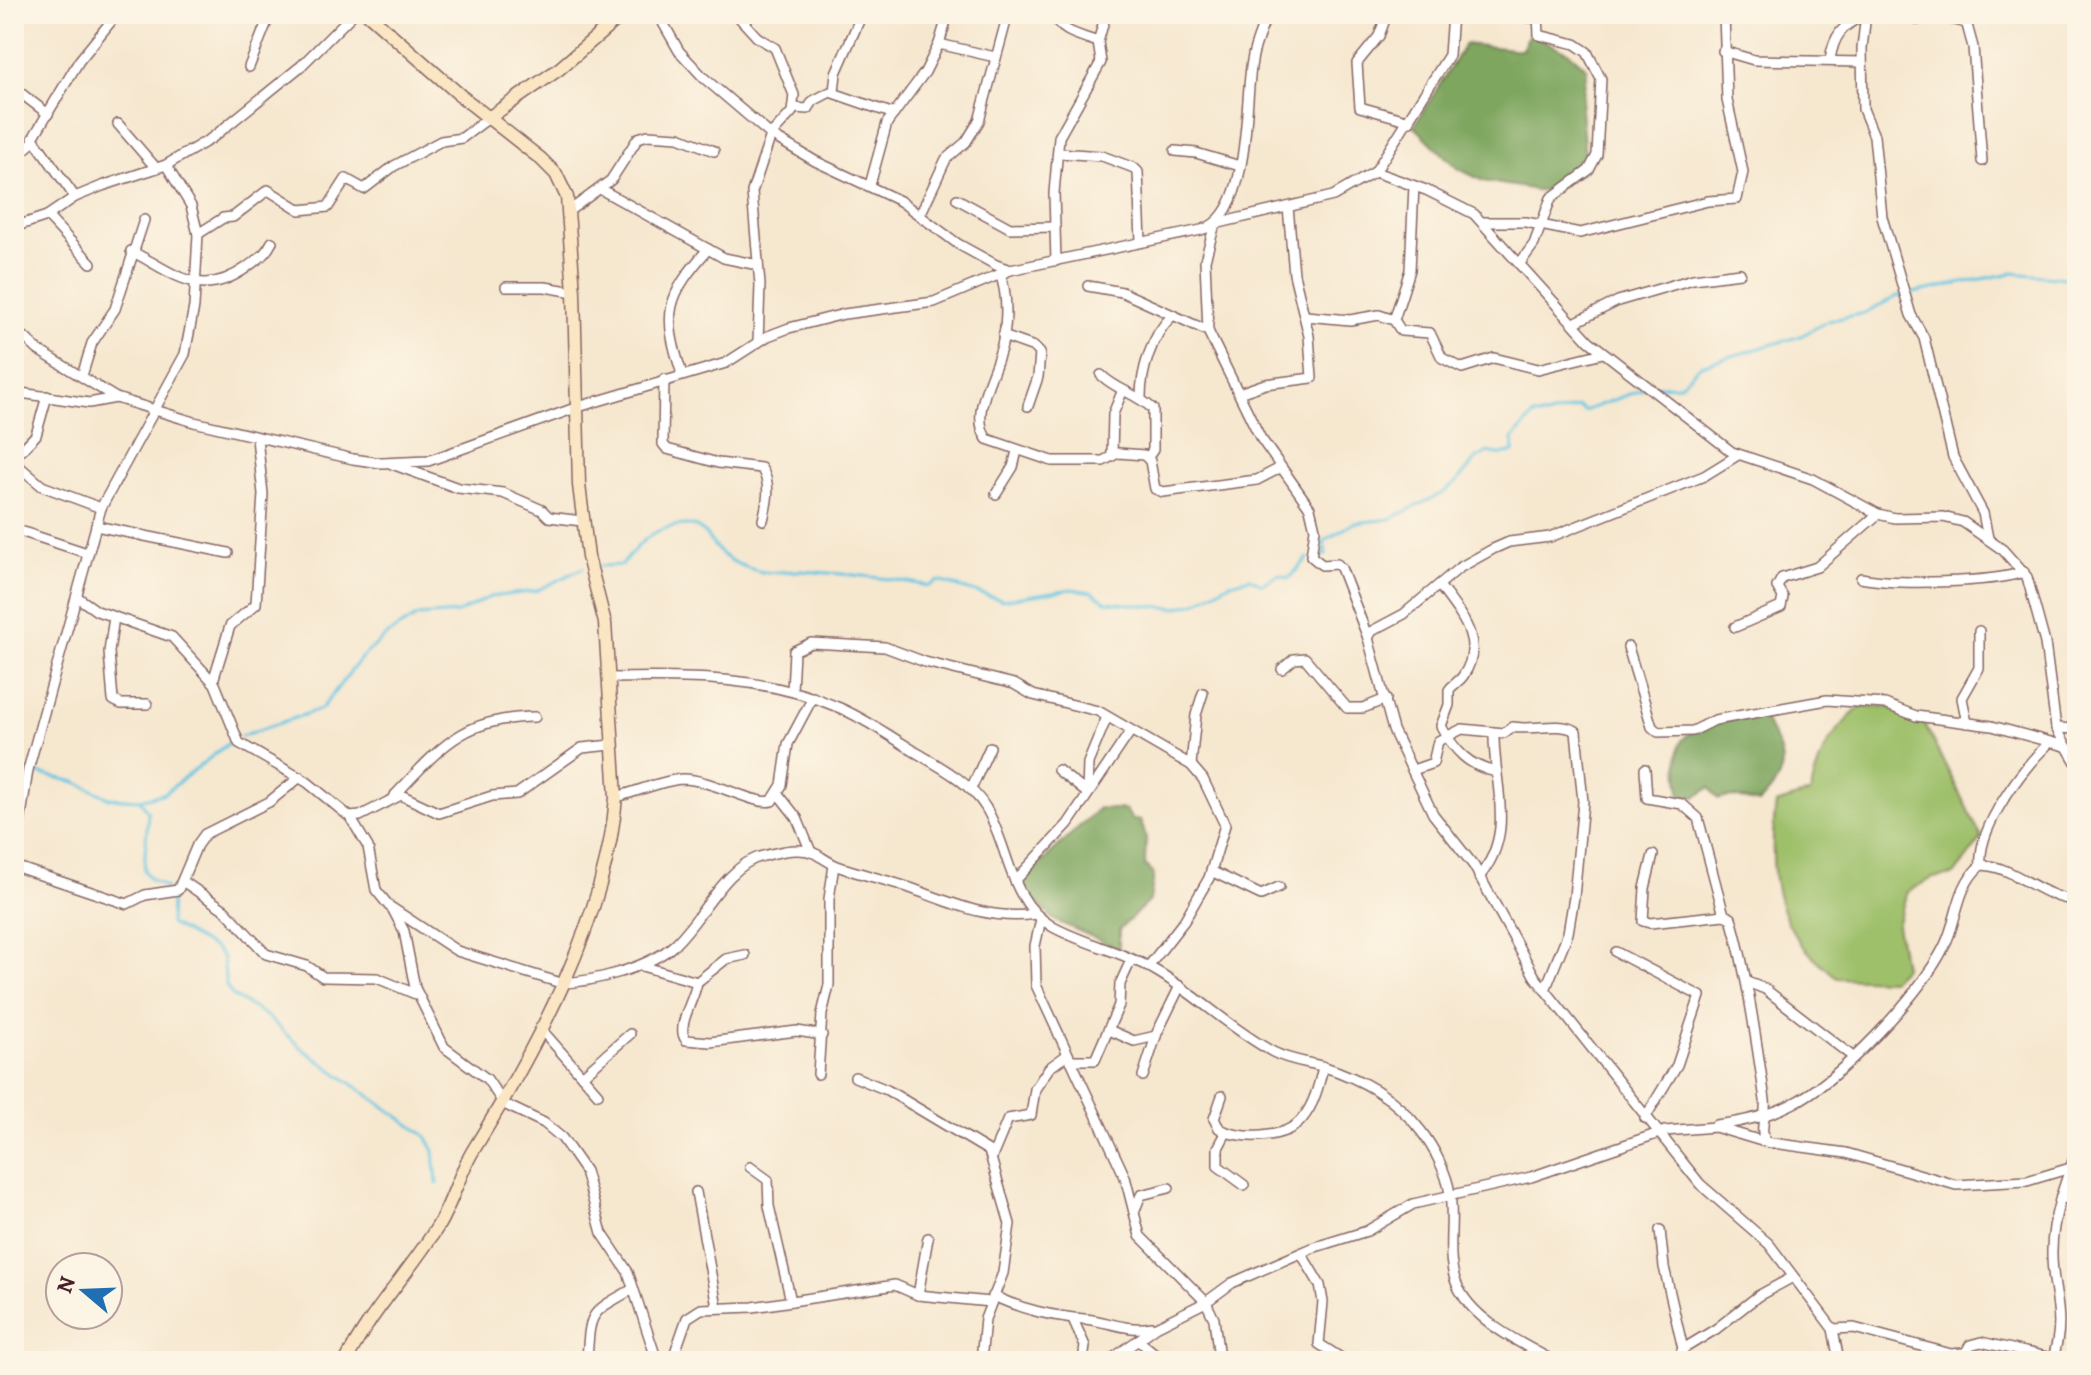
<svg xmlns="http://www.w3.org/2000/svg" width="2091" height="1375" font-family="Alegreya,serif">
<rect width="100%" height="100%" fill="#fcf5e5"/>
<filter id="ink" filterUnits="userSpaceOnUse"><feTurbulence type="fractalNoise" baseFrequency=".0125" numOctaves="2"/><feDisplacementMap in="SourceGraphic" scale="16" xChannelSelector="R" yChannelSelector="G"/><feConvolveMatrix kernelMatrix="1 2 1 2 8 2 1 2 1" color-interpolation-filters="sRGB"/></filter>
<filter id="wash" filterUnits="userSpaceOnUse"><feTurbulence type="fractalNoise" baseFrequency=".006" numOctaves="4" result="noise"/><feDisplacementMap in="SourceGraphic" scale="32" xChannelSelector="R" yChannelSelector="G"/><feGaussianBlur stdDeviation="1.8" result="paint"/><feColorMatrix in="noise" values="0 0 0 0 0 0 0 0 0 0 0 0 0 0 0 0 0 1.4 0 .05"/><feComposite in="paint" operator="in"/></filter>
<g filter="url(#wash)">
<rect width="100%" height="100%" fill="#f6e7cf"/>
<!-- green -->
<path fill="#9ec06a" stroke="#74704a" stroke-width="2" d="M1861 706 1888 707 1924 723 1982 838 1954 875 1932 878 1907 892 1897 925 1904 967 1891 980 1837 978C1825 966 1806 953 1797 938 1770 899 1770 849 1776 804L1810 793C1820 752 1829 735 1861 706Z"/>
<!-- forest -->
<g fill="#7ea65e" stroke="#646244" stroke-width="2">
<polygon points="1529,34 1570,53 1587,68 1581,109 1585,155 1582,172 1549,192 1483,181 1457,168 1414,126 1465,44 1522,50"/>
<path d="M1760 713C1783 752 1795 768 1759 803L1733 797 1718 799 1710 788 1695 797 1680 796C1680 781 1676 759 1680 745 1685 725 1742 717 1760 713Z"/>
<polygon points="1099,808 1126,810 1132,820 1140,820 1146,836 1145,865 1154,875 1150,900 1119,930 1119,949 1054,920 1018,884"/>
</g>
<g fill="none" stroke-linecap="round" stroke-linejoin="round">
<!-- stream -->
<g stroke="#65c6e3" stroke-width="3">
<polyline points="1655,386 1679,385 1701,365 1801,336 1828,321 1864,313 1898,296 2012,273 2077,279"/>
<polyline points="1318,556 1326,555 1324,541 1354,523 1390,519 1443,493 1457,482 1476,459 1488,452 1501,455 1514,452 1513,439 1533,416 1546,416 1579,407 1584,411 1646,388"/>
<path d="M600 566 622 565C640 541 656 525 687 525 706 525 711 547 724 556 732 562 747 568 758 571 769 575 788 570 801 571 842 574 889 577 929 586L939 581 1002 600 1072 589 1092 592 1107 602 1176 608 1196 603 1230 583 1250 578 1262 584 1278 575 1289 578 1308 558"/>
<polyline points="241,736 321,709 362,657 388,634 418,616 458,613 490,597 536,591 583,568"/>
<polyline points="14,769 18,770"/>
<polyline points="31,772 76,782 109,798 140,800 165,793 234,739"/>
<polyline points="140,800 148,812 144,870 149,878 166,888"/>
<polyline points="171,894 170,924 217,950 223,958 226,986 233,996 265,1015 304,1050 426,1136 434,1151 437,1184"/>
</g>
</g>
</g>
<g filter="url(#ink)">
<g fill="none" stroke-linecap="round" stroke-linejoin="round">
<!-- street casing -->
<g stroke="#866564" stroke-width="12">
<g id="street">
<path d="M658 14 679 51 704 78 771 135 815 161 900 201 958 244 996 265 1010 270 1201 230C1252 217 1244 101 1252 61 1254 45 1262 29 1267 14"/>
<polyline points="736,14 757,37 775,48 794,95 792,112 771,135 752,192 760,285 758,342"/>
<path d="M1053 14C1061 33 1079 35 1098 42"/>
<polyline points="1387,14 1379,36 1357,63 1360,107 1410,121"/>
<polyline points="1389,14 1439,18 1459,14"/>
<polyline points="1482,14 1537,18 1555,14"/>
<polyline points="1866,14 1862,48 1863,109 1874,136 1882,217 1911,315 1924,338 1953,457 1983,513 1988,538"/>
<polyline points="1964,14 1973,47 1982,161"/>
<polyline points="1917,20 1932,15 1967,23"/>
<polyline points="939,44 995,57"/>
<polyline points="1723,51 1754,60 1862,62"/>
<path d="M1830 60C1833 37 1843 23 1866 15"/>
<polyline points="249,67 270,14"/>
<polyline points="14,88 48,114"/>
<polyline points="834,92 836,73 862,14"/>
<polyline points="793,108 808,109 813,101 830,92 894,114"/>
<polyline points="118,124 156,168"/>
<polyline points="1175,151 1196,153 1240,166"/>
<polyline points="1059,153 1102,156 1134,168 1138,172 1141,241"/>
<polyline points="14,158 33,142"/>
<polyline points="1375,172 1426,190 1474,214 1589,341 1732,452 1813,479 1878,514 1895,518 1943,517 1963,522 2003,550 2027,577 2045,643 2056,728 2077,764"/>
<polyline points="870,185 887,123 925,72 939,44 948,14"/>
<polyline points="602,190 724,258 758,265"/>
<polyline points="75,197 33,138 79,61 117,14"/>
<polyline points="957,199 1010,228 1055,227"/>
<polyline points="569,211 611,180 638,138 648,135 679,137 714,151"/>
<polyline points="920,215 946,159 966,142 979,121 1008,14"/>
<polyline points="47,216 91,263"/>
<polyline points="1484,222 1526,222 1580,233 1708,201 1737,199 1743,172 1727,100 1724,14"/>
<polyline points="14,227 47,216 75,197 102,186 166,165 212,138 301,66 353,14"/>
<polyline points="198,234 223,218 233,217 268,190 300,210 328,207 346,179 364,189 394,166 441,141 462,138 490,117"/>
<path d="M131 251C173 272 199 301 246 268 257 259 265 256 272 242"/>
<polyline points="1056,261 1054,193 1059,137 1101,62 1098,42 1106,14"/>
<polyline points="1520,263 1534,244 1551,198 1589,170 1597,155 1601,79 1587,52 1575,44 1539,35 1538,14"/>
<path d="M1000 274C1009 296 1007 333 999 355 992 379 970 415 987 439L1052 461H1103L1118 453 1144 455 1150 461 1155 489 1163 492 1257 480 1280 468"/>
<polyline points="1088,286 1122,292 1208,331"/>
<polyline points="506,287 545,287 574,292"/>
<polyline points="1306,316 1350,320 1379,315 1394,320 1401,331 1430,333 1442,358 1462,368 1494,358 1538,369 1603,353"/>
<polyline points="14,320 19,332 38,350 116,398 194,422 353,459 381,463 428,461 578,407 726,363 768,336 789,328 844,314 934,302 1010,270"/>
<polyline points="1394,320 1410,270 1414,186"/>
<polyline points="1574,323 1618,301 1693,279 1740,273"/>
<polyline points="1003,336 1034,347 1040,353 1038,377 1028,406"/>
<path d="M682 374C662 313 666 297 708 249"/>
<path d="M1101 375C1118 391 1136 393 1153 409V450L1148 457"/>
<polyline points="82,376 92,343 115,309 144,220"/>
<path d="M664 379 663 444 667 449 718 463 761 468C772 483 767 504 763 520"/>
<polyline points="14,392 89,403 116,398"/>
<polyline points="1239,393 1265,384 1312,378 1309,336 1294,274 1288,207"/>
<path d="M1141 397C1141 371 1152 335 1171 317"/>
<polyline points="1112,455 1113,414 1122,392"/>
<polyline points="1738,455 1704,476 1550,537 1509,542 1493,549 1459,568 1404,614 1372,631 1368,638 1393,730 1433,814 1474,866 1535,977 1700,1184 1769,1244 1833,1329 1839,1361"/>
<polyline points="14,458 36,435 47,396"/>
<polyline points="14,462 42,486 101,508"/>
<polyline points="392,464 458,488 503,493 542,510 549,517 582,521"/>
<polyline points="996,494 1013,467 1017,451"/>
<polyline points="96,526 228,553"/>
<polyline points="14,529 87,553"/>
<path d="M1861 578C1896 585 1990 583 2024 572"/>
<path d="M1439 585C1459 613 1487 641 1463 676 1459 682 1453 684 1449 690V705L1441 726C1454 750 1468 766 1496 772"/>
<polyline points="77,597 97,611 172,637 215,684 239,743 307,782 350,817 360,816 401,795 439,813 492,796 517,794 582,748 611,745"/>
<polyline points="114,617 109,652 113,700 121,704 147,704"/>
<polyline points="1735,627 1781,607 1783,597 1777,587 1782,578 1817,567 1878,514"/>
<polyline points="1368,638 1341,568 1337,564 1322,565 1311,556 1315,529 1310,508 1260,437 1208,331 1205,260 1215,224 1333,196 1375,172 1449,55 1452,14"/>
<polyline points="1628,647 1652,727 1658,732 1693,731 1715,720 1827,700 1885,704 1916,716 1992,726 2065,746"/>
<polyline points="1282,669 1294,659 1305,658 1347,708 1363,708 1386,699"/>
<path d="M609 678C687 676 767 676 840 708 867 720 892 737 917 753 941 767 971 783 986 808 1010 848 1008 901 1053 927 1086 945 1125 952 1158 972 1198 996 1232 1030 1273 1052 1288 1060 1306 1062 1322 1066 1362 1079 1395 1097 1421 1131 1434 1148 1447 1173 1450 1194 1455 1225 1444 1260 1459 1289 1476 1322 1522 1344 1554 1361"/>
<polyline points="213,681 230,626 256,604 263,494 257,438"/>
<polyline points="792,691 794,651 811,643 885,647 925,662 1014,684 1033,695 1098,711 1191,765 1203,779 1225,825 1209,878 1184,921 1148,967"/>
<polyline points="1967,723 1962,698 1979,668 1979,631"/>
<polyline points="2056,728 2077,729"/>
<polyline points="1191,765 1196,715 1203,693"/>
<polyline points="1645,769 1647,798 1682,804 1698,818 1724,915"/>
<polyline points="1058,770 1087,793"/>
<path d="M1413 770 1433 763 1438 741 1462 729 1504 733 1512 727C1533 731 1558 721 1576 731L1583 802 1574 897 1568 933 1545 990"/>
<polyline points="968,787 973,785 990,747"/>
<polyline points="1087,793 1088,763 1107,717"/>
<path d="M395 795C443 745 463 718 535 717"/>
<polyline points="779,795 797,818 811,852"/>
<path d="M616 797C637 792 662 780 683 779 711 779 756 806 772 801L782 785 788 744 813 697"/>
<path d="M350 817 368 847 376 890 389 906 457 951 561 983C594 982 650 967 674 945 701 921 726 864 763 856 779 852 800 846 816 854 823 858 830 863 837 866 862 875 888 880 913 889 954 904 991 921 1036 914"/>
<path d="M1653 855 1645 888 1643 921 1650 923 1724 915 1731 918C1748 978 1756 1039 1765 1100 1767 1116 1759 1127 1765 1142"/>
<polyline points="14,862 28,770 101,508 185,354 194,307 198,234 191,206 166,165"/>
<path d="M1981 865C1977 827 2023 768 2049 743"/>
<polyline points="14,866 127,904 145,895 178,890 197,845 205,834 269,802 300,777"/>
<polyline points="1211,871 1261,895 1279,887"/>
<path d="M1479 877C1517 832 1493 785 1494 733"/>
<polyline points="1015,881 1068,824 1130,732"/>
<polyline points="184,882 225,910 266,954 307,966 323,977 377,978 418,995"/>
<polyline points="393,910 404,931 415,988 444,1047 487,1079 504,1104 544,1123 562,1138 585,1171 602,1233 628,1272 657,1361"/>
<polyline points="1041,919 1035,946 1036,985 1125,1177 1140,1236 1206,1302 1214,1319 1219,1358"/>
<polyline points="1616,952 1700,996 1677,1065 1645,1118"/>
<polyline points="642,966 697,982 726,959 745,955"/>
<path d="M697 982C695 999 675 1027 686 1040L710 1042 797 1031 822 1035"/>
<polyline points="1747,982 1765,989 1853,1057"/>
<polyline points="540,1028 598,1094"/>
<polyline points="1109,1030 1134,1041 1156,1036"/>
<polyline points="1070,1060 1095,1060 1119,1005 1120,984 1131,960"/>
<polyline points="818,1074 822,1014 829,985 829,899 834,865"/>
<polyline points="582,1076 630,1034"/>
<polyline points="1143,1076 1157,1033 1180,986"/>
<polyline points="855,1077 887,1090 989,1151 1010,1224 1003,1273 985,1319 981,1361"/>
<path d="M1222 1096 1214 1119 1219 1128C1238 1141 1286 1139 1302 1119 1314 1105 1319 1085 1323 1067"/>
<path d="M1716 1125C1742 1122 1769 1116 1792 1104 1840 1080 1920 995 1944 947 1958 920 1956 886 1981 865 2016 866 2041 899 2077 900"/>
<polyline points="1226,1133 1218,1148 1218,1166 1244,1185"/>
<polyline points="992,1157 1008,1119 1031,1115 1035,1089 1049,1068 1067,1055"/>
<polyline points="750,1167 768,1180 769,1206 791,1301"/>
<polyline points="696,1192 717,1307"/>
<polyline points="2061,1196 2077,1204"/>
<polyline points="1134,1212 1141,1195 1169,1188"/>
<polyline points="1660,1230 1664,1267 1683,1349"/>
<polyline points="1301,1253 1320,1285 1323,1302 1319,1344 1346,1361"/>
<polyline points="918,1295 928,1238"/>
<path d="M993 1296C1024 1310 1051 1316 1084 1319 1109 1321 1126 1332 1152 1327"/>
<polyline points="1073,1319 1085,1346 1083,1361"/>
<polyline points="1833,1329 1854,1328 1951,1354 1963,1353"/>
<polyline points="1138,1340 1164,1361"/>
<path d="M587 1361C590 1310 589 1314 633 1289"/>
<polyline points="672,1361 687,1318 701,1309 753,1307 895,1285 918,1295 990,1302"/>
<polyline points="1109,1361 1156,1327 1206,1302 1232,1283 1312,1248 1367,1231 1413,1204 1531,1177 1665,1131 1715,1127 1765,1142 1846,1153 1956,1185 2027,1181 2077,1166"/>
<polyline points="1677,1361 1683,1349 1716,1329 1758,1296 1793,1277"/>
<polyline points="1961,1361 1970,1345 1981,1342 2056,1359"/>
<path d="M2052 1361C2068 1314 2051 1293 2052 1251 2052 1217 2065 1182 2077 1150"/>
</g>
</g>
<!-- secondary casing -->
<g stroke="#866564" stroke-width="15">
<g id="secondary">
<polyline points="490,117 559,69 623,14"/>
<path d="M346 1361C371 1311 409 1273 438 1226 453 1201 459 1173 474 1149 536 1048 607 917 616 797L605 623 588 557 579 485 574 292 567 197 556 174 541 159 461 96 368 14"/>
</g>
</g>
<!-- street -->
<use href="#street" stroke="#fff" stroke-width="9"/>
<!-- secondary -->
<use href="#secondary" stroke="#fbe6c4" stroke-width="12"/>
</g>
</g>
<!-- margin -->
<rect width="2091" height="1375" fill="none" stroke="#fcf5e5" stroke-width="48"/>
<!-- north arrow -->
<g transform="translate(84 1291) rotate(289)"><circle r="38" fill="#fcf5e5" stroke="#b59f9b" stroke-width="2"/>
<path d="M0-6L14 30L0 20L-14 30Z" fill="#1f6fb2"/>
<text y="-12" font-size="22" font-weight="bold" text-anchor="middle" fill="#4a1f2b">N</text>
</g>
</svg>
